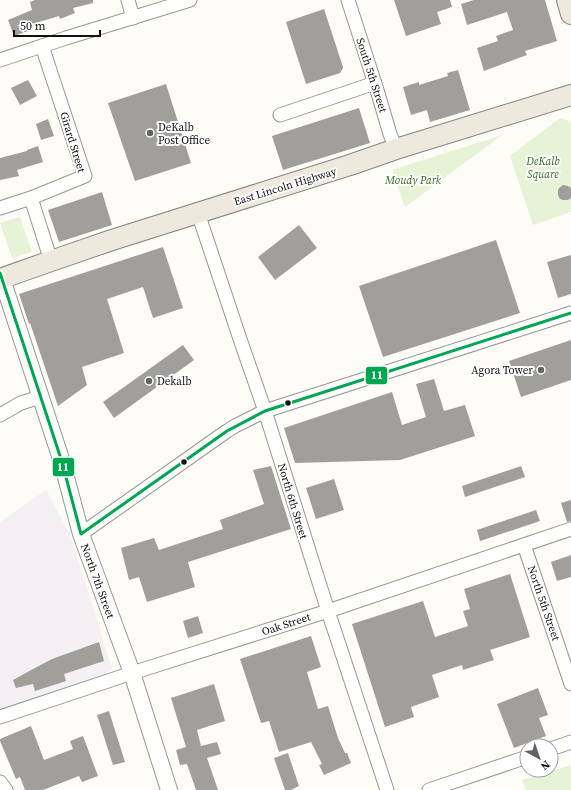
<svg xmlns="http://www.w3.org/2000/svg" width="571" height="790" font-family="'Source Serif 4',serif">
<rect width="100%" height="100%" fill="#fdfcf7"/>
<!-- industrial -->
<polygon fill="#f5f0f3" points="46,490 70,534 112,668 102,677 36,697 0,710 0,522"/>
<!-- green -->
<g fill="#e7f3d7">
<polygon points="560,118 567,120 571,123 571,212 533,225 510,156"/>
<polygon points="502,135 405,207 392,170"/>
<polygon points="20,217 32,252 12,258 0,223"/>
<polygon points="571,765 571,790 526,790 522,780"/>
</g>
<!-- building -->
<g fill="#a19f9c">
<polygon points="35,0 93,0 93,3 73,8 75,13 60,19 59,16 29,25 31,30 14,36 8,20 32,10 30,2"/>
<polygon points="394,0 450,0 452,7 437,12 441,24 406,36"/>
<polygon points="474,0 545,0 557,41 525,51 527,55 484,71 477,48 498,41 496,36 513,30 507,12 467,25 461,4"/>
<polygon points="324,9 343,67 343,68 340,73 306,84 286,22"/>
<polygon points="458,70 470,110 430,122 427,110 411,115 403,87 419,82 419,85 448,76 447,73"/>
<polygon points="28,80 37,96 20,105 11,88"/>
<polygon points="166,84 191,163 135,181 108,103"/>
<polygon points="359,108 370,143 283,170 272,136"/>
<polygon points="48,119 54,136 41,140 36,124"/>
<polygon points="38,146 43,162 17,170 19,176 0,180 0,158 27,151 27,150"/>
<polygon points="563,185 568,186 571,188 571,198 568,200 563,200 560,199 558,195 558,190 559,188"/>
<polygon points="102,192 112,225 59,242 48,210"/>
<polygon points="299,225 317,248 275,280 258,257"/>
<polygon points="496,240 520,313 383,357 359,286"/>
<polygon points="163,247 183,308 153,318 143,287 107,299 124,353 82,367 87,385 58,406 30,323 29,324 19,294"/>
<polygon points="571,255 571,294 558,298 547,262"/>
<polygon points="571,340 571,380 521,397 509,361"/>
<polygon points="183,345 194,360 114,418 103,402"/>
<polygon points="434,379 444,411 465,405 475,436 400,460 295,463 284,428 392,392 402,425 426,417 416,384"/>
<polygon points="271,466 291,529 188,562 195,587 147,602 139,577 129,580 121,548 154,538 159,550 223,529 220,520 264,504 253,470"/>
<polygon points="521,466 525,477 465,497 462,486"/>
<polygon points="334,479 344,510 316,519 306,488"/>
<polygon points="571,500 571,521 567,522 561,503"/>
<polygon points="536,510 540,521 480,541 477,530"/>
<polygon points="571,555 571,577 557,581 551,562"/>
<polygon points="510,574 530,637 490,650 494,660 463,670 462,665 432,675 439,697 411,707 414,717 385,727 352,624 423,601 435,637 468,626 463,611 470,609 464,589"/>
<polygon points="198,616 203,633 188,638 183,621"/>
<polygon points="311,636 321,667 307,672 318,709 328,706 338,738 345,753 347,753 351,763 324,775 319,765 322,764 311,742 279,752 269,721 261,723 240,659"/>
<polygon points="99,642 104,661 64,674 66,681 35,691 33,684 16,688 13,680 33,669 52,659"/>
<polygon points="214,684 225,721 197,730 201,746 217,742 221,754 207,758 218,790 196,790 187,764 180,765 176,750 186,747 171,698"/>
<polygon points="538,688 548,715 539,718 546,736 514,748 497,704"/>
<polygon points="109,711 125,762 113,765 97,715"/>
<polygon points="31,726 44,760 73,749 70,741 83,736 98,776 82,782 79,776 43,790 25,790 20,777 16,779 0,741 0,739"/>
<polygon points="288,753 299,786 291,790 285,790 274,758"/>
</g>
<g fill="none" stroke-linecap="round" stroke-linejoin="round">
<!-- minor casing -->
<g stroke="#979795" stroke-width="15">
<g id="minor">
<polyline points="128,0 133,18"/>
<polyline points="348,0 377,90 390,134 396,149"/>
<polyline points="0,60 66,38 190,0"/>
<polyline points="280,115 375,83"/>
<polyline points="31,198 51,261"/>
<polyline points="0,208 31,198 85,176 42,46"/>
<polyline points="198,213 241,342 265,411 328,611 387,790"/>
<polyline points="0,415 21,403 40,397"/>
<polyline points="81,534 227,431 235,426 265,411 571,313"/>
<polyline points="524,545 571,684"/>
<polyline points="0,717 132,673 328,611 571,529"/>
<polyline points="551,749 571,742"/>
<polyline points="0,782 6,790"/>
<polyline points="429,790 527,757"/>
</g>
</g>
<!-- tertiary casing -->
<g stroke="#979795" stroke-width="18">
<polyline id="tertiary" points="2,279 62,462 81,534 132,673 169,790"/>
</g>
<!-- primary casing -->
<g stroke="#858482" stroke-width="22">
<g id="primary">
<polyline points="567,0 571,14"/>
<polyline points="0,279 51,261 112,240 350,165 396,149 571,95"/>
</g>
</g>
<!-- minor -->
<use href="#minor" stroke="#fffffe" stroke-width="13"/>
<!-- tertiary -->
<use href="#tertiary" stroke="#fffffe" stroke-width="16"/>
<!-- primary -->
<use href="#primary" stroke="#ede9dc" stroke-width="20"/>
<!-- bus-1 casing -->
<g stroke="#fff" stroke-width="6">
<polyline id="bus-1" points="0,273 62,462 81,534 227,431 265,411 571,313"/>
</g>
<!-- bus-1 -->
<use href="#bus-1" stroke="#00a651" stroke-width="3"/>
</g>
<!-- markers -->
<g fill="#646362" stroke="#fff" stroke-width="1.5">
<circle cx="150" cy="133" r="4"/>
<circle cx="541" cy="370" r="4"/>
<circle cx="149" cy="381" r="4"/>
</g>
<g fill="#111" stroke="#fff" stroke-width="1.5">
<circle cx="288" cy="403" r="3.5"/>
<circle cx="184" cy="462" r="3.5"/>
</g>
<g text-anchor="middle" stroke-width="4" stroke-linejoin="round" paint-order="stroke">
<!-- street labels -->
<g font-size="11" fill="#111" stroke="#fff">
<text transform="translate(372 75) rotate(72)" y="4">South 5th Street</text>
<text transform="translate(73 142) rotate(73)" y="4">Girard Street</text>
<text transform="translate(285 186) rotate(-17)" y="4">East Lincoln Highway</text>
<text transform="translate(293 501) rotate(73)" y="4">North 6th Street</text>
<text transform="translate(98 581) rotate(70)" y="4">North 7th Street</text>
<text transform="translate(544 603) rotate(71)" y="4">North 5th Street</text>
<text transform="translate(286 624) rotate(-18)" y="4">Oak Street</text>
</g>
<!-- poi labels -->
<g font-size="11" fill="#111" stroke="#fff" text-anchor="start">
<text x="158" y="131">DeKalb<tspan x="158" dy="13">Post Office</tspan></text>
<text x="533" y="374" text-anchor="end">Agora Tower</text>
<text x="157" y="385">Dekalb</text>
</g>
<!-- park labels -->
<g font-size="11" font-style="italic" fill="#2f6b1f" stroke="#fff">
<text x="543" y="165">DeKalb<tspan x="543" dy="13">Square</tspan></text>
<text x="413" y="184">Moudy Park</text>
</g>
</g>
<g stroke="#fff" stroke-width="1.5">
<rect x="365" y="366" width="23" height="19" rx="4" fill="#00a651"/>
<rect x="52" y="457" width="23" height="20" rx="4" fill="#00a651"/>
</g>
<g font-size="11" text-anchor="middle" font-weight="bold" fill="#fff">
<text x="377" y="379">11</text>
<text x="63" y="471">11</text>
</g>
<!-- north arrow -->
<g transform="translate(539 758) rotate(140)"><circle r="19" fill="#ffffff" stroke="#a0a0a0"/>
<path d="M0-3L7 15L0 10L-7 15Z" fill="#646362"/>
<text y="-6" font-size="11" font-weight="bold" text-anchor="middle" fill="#111111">N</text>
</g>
<!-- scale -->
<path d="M14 30v6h86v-6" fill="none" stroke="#111111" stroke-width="2"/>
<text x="20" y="30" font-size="12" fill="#111111" stroke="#ffffff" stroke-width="3" paint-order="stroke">50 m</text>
</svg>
